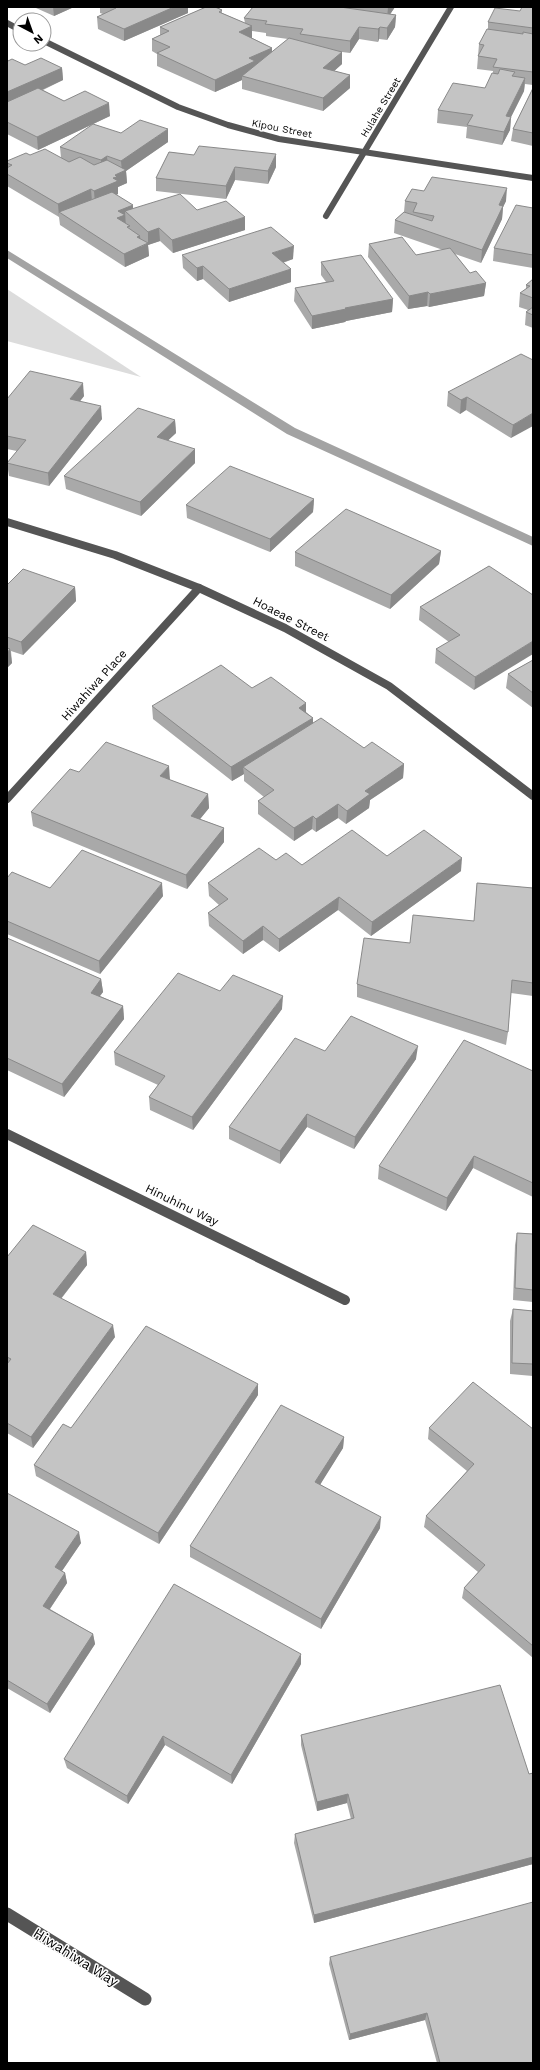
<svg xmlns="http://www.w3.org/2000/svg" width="540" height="2070" font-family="'Work Sans',sans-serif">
<rect width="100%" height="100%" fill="#fff"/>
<!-- green -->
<polygon fill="#dcdcdc" points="7,289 141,377 7,341"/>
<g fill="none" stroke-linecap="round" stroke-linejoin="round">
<!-- stream -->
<polygon fill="#a3a3a3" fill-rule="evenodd" points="7,250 295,428 533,537 533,546 287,434 7,258"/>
<!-- minor-far3 -->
<g stroke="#555" stroke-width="6">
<polyline points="7,23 20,30"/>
<polyline points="44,41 178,107 228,125 279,139 533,178"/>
<polyline points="326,216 451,7"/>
</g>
<!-- minor-far2 -->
<g stroke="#555" stroke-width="8">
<polyline points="7,522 115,555 199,588 285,628 389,686 533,796"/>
<polyline points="7,799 199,588"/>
</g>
<!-- minor-far1 -->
<polyline stroke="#555" stroke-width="10" points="7,1134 345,1300"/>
<!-- minor -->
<polyline stroke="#555" stroke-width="13" points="7,1914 145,1999"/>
</g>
<!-- wall -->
<g fill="#a9a9a9" fill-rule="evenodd">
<polygon points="36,7 74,7 54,16 36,8"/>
<polygon points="100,7 188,7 188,13 124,41 98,29 97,17 103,14 100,13"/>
<path d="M206 7H221L219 9 222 10V13L245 23 244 18 253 7H395L390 14 396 15 395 27 387 40 379 39 378 42 359 39 350 53 342 52V64L334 71 350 75V88L323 111 242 89V80L215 92 157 66V54L152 51V39L160 35V27ZM252 31 266 33V36L288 39 272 52V48L252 38Z"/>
<polygon points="533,7 533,85 525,84 524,91 511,117 510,130 502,145 466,138 467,127 437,123 438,110 485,88 493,74 493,71 477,69 479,44 488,29 488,22"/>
<polygon points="7,60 25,65 62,68 63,80 43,90 64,101 110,116 38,150 7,134"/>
<polygon points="533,88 533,146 511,141 513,129"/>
<polygon points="121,133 168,142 126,171 127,183 118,187 118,194 116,195 133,209 197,210 245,230 173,253 160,241 148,245 149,256 125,267 60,225 59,217 7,186 7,161 61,158 60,147"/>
<polygon points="169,152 276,167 268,184 235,180 226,199 156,191 156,178"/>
<polygon points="405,201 506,201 503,207 502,219 481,263 455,254 470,273 486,283 484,296 429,307 427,306 408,309 368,257 369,244 416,255 443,250 394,233 395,220 404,212"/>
<polygon points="533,208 533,268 493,261 494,248"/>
<polygon points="182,255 293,259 283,263 291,269 291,282 229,302 203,279 197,281 183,268"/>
<polygon points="321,262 393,299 392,312 346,321 345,322 312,329 294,301 295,288 326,282 321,275"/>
<polygon points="533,279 533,328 525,325 526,312 528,310 519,307 520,293 526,289 526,285"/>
<polygon points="533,360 511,438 466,410 460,414 447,406 448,392"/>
<polygon points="84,396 80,401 102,419 49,486 9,476 7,463 17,451 7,449 7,399"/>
<polygon points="175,420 176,433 168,440 195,463 141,516 66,489 64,476"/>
<polygon points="314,499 313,512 270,552 187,518 186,505"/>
<polygon points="441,551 439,564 390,609 295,566 295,552"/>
<polygon points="489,566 474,690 435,663 436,649 449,642 419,620 420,607"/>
<polygon points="7,585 75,587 76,601 23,655 11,651 12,663 7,668"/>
<polygon points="533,660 533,708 506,688 508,674"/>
<polygon points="252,688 306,703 306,712 313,718 313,723 364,748 404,764 403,778 370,800 369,808 346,824 338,818 316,832 312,829 294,841 258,814 258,801 264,797 244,781 244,774 232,781 153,719 152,706"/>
<polygon points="79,772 170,780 208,794 209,808 200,819 224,828 224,842 187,889 33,826 31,812"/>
<polygon points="387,856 461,871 371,936 338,910 279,952 263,940 243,954 209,926 208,913 219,905 209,896 208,883 276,860 302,865"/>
<polygon points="7,878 50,888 163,896 100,974 7,934"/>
<polygon points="477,883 533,888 533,996 511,993 508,1032 506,1045 357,997 357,984 410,943 474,921"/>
<polygon points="7,938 101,979 103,992 100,996 123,1006 124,1019 64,1097 7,1070"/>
<polygon points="220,991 282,1009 193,1130 150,1110 149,1097 158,1085 115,1065 114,1052"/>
<polygon points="325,1051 416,1059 354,1149 307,1127 280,1164 229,1139 229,1127"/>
<polygon points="533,1071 533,1197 473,1168 446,1211 378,1179 379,1166"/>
<polygon points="517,1233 533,1234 533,1302 513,1300 515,1245"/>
<polygon points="86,1252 87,1265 61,1299 115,1337 33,1448 7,1433 7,1257"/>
<polygon points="513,1309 533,1311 533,1376 510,1374 510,1321"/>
<polygon points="258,1395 159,1544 36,1476 34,1465 71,1428"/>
<polygon points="429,1428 533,1429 533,1658 462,1598 464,1588 478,1572 424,1527 426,1516 467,1471 428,1439"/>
<polygon points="344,1437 343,1448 320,1484 380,1528 321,1629 190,1557 190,1546"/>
<polygon points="7,1493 81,1543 62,1571 65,1573 67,1583 50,1609 93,1634 95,1644 50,1713 7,1688"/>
<polygon points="301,1664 232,1784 165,1745 128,1804 67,1768 64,1759"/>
<polygon points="301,1735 529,1774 533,1773 533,1864 314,1923 294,1843 295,1834 351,1819 347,1803 317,1811 301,1745"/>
<polygon points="330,1957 533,2063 437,2063 425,2020 349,2040 329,1964"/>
</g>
<!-- shaded-wall -->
<g fill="#898989">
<polygon points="53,7 74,7 54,16"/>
<polygon points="174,7 188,7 188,13 124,41 124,29"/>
<polygon points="388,7 395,7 387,19"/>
<polygon points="396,15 395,27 387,40 387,28"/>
<polygon points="252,26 252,39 239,32"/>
<polygon points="359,27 359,39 350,53 350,41"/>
<polygon points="380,27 379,39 378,42 378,29"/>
<polygon points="272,48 272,60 242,76 242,80 215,92 215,80 249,58"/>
<polygon points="342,52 342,64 323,81 323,68"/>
<polygon points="62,68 63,80 7,106 7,92"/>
<polygon points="350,75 350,88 323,111 323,98"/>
<polygon points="525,78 524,91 505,129 506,116"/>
<polygon points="109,103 110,116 38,150 37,137"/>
<polygon points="511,117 510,130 502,145 504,132"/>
<polygon points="168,129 168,142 126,171 127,183 118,187 118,194 95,204 94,191 113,178 115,175 122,172 121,161"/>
<polygon points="276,154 276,167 268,184 268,171"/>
<polygon points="107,156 108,169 102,173 101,160"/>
<polygon points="235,167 235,180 226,199 226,186"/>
<polygon points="507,188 506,201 503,207 502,219 481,263 482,250 499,205"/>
<polygon points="91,189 92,202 59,212 59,217 58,204"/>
<polygon points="133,205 133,218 125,211 126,228 117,218 118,211"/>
<polygon points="245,217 245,230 173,253 172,240"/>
<polygon points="159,228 160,241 148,245 149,256 125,267 124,254 137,237 140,236 141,247 148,243 148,232"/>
<polygon points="294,246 293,259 272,266 272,253"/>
<polygon points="203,266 203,279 197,281 197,268"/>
<polygon points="291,269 291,282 229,302 229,289"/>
<polygon points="486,283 484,296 429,307 430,294"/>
<polygon points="428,292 427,306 408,309 409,296"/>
<polygon points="393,299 392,312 346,321 345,322 312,329 312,316 345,308"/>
<polygon points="83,383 84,396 71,413 70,399"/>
<polygon points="467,397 466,410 460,414 461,400"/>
<polygon points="101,406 102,419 49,486 48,473"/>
<polygon points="533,413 533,426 511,438 513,425"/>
<polygon points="175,420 176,433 158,450 157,437"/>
<polygon points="195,449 195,463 141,516 140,502"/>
<polygon points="314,499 313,512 270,552 270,539"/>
<polygon points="441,551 439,564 390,609 391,595"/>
<polygon points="75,587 76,601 23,655 21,642"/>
<polygon points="533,641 533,654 474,690 475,677"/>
<polygon points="10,649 12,663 7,668 7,653"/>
<polygon points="306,703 306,717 299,708"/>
<polygon points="313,718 313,731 243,767 244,774 232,781 231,767"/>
<polygon points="404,764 403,778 370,800 369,808 346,824 347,811 365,791"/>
<polygon points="169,766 170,780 160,776"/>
<polygon points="208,794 209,808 192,829 191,816"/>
<polygon points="338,804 338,818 316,832 316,819"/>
<polygon points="313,816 312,829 294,841 294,828"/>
<polygon points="224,828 224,842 187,889 186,875"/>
<polygon points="462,858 461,871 371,936 372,922"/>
<polygon points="162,883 163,896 100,974 99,961"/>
<polygon points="339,897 338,910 279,952 279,939"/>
<polygon points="263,926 263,940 243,954 243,941"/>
<polygon points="101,979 103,992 92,1006 91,993"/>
<polygon points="283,996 282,1009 193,1130 192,1117"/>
<polygon points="123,1006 124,1019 64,1097 62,1084"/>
<polygon points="418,1046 416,1059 354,1149 355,1137"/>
<polygon points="307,1114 307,1127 280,1164 280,1151"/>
<polygon points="474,1156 473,1168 446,1211 447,1198"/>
<polygon points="86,1252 87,1265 55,1306 53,1294"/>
<polygon points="113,1325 115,1337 33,1448 31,1437"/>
<polygon points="258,1384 258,1395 159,1544 158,1533"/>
<polygon points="344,1437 343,1448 315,1493 315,1482"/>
<polygon points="381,1517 380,1528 321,1629 321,1619"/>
<polygon points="79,1532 81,1543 57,1578 55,1567"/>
<polygon points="65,1573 67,1583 45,1616 43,1606"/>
<polygon points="93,1634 95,1644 50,1713 47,1704"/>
<polygon points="301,1654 301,1664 232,1784 231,1775"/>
<polygon points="163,1736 165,1745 128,1804 127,1796"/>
<polygon points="348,1794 347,1803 317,1811 317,1802"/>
<polygon points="533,1857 533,1864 314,1923 314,1915"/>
<polygon points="427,2013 425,2020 349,2040 350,2034"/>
</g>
<!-- building -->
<g fill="#c4c4c4" stroke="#898989">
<polygon points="114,7 174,7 124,29 97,17 116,8"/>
<polygon points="206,7 215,7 222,10 219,12 252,26 239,32 272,48 249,58 255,61 215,80 157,53 170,47 152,39 169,31 160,27"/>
<polygon points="253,7 340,7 396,15 387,28 380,27 378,29 359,27 350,41 300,34 303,29 265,24 267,21 244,18"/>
<polygon points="522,7 533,7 533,28 488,22 495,8 520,11"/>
<polygon points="487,29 523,34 523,32 533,34 533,72 493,67 497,59 478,56 484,45 479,44"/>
<polygon points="289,38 342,52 323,68 350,75 323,98 242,76"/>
<polygon points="41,58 62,68 7,92 7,60 8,61 12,59 25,65"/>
<polygon points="500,69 515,72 512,76 525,78 506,116 511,117 504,132 467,125 473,115 438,110 453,83 485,88 492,73 498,74"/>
<polygon points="38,88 64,101 85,91 109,103 37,137 7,122 7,102"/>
<polygon points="533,88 533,133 513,129"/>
<polygon points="140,120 168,129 121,161 107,156 101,160 60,147 93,124 121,133"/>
<polygon points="199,146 276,154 268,171 235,167 226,186 156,178 169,152 194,155"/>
<polygon points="45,149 69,162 80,157 94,165 107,160 126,170 115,175 117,177 113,178 118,181 94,191 91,189 58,204 7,174 7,168 12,165 7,163 7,161 26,153 30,155"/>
<polygon points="432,177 507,188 499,205 503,206 482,250 395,220 404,212 432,221 434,216 413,212 417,203 405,201 412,189 424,191"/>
<polygon points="112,192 133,205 118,211 125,215 117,218 130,226 127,227 140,236 137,237 148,243 124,254 59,212"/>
<polygon points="180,194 197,210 226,201 245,217 172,240 159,228 148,232 125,211"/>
<polygon points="516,205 533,208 533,255 494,248"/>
<polygon points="271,227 294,246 272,253 291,269 229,289 203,266 197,268 182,255"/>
<polygon points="402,237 416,255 450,248 470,273 476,271 486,283 430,294 428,292 409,296 369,244"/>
<polygon points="361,255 393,299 345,308 346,309 312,316 295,288 334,281 321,262"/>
<polygon points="533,279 533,298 520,293 530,286 526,285"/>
<polygon points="533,307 533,315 526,312"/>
<polygon points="521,354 533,360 533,413 513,425 467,397 461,400 448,392"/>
<polygon points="30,371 83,383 70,399 101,406 48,473 7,463 26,440 7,436 7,399"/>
<polygon points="138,408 175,420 157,437 195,449 140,502 64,476"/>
<polygon points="230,466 314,499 270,539 186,505"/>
<polygon points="346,509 441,551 391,595 295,552"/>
<polygon points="489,566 533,595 533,641 475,677 436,649 460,635 420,607"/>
<polygon points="23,569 75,587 21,642 7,637 7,585"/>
<polygon points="7,648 10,649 7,653"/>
<polygon points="533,660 533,693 508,674"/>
<polygon points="221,665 252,688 271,677 306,703 299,708 313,718 231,767 152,706"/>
<polygon points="321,718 364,748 372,742 404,764 365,791 370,794 347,811 338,804 316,819 313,816 294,828 258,801 274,790 243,767"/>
<polygon points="106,742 169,766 160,776 208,794 191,816 224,828 186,875 31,812 70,769 79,772"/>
<polygon points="352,830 387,856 424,830 462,858 372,922 339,897 279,939 263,926 243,941 208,913 228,899 208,883 259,848 276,860 286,853 302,865"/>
<polygon points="82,850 162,883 99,961 7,921 7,878 12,872 50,888"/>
<polygon points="477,883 533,888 533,983 512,980 508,1032 357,984 364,938 410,943 413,915 474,921"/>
<polygon points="7,938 101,979 91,993 123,1006 62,1084 7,1058"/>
<polygon points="178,973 220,991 233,975 283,996 192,1117 149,1097 165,1076 114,1052"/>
<polygon points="351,1016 418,1046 355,1137 307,1114 280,1151 229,1127 295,1038 325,1051"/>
<polygon points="464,1040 533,1071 533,1183 474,1156 447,1198 379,1166"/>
<polygon points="33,1225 86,1252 53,1294 113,1325 31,1437 7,1423 7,1364 11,1359 7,1357 7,1257"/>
<polygon points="517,1233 533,1234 533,1290 515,1288"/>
<polygon points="513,1309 533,1311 533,1364 512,1363"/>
<polygon points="146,1326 258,1384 158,1533 34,1465 63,1424 71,1428"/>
<polygon points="473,1382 533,1429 533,1646 464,1588 485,1565 426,1516 474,1464 429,1428"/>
<polygon points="281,1405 344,1437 315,1482 381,1517 321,1619 190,1546"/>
<polygon points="7,1493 79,1532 55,1567 65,1573 43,1606 93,1634 47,1704 7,1680"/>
<polygon points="174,1584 301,1654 231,1775 163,1736 127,1796 64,1759"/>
<polygon points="500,1685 529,1774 533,1773 533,1857 314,1915 295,1834 354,1818 348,1794 317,1802 301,1735"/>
<polygon points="533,1902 533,2063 440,2063 427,2013 350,2034 330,1957"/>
</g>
<g text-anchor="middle" stroke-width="3" stroke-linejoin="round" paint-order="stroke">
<!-- far-street labels -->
<g font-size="10" fill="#000" stroke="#fff">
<text transform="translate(380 107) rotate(-59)" y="4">Hulahe Street</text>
<text transform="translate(282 128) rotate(11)" y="4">Kipou Street</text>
</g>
<!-- street labels -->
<g font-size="12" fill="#000" stroke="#fff">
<text transform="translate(291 619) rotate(27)" y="4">Hoaeae Street</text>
<text transform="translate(94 685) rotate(-48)" y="4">Hiwahiwa Place</text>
<text transform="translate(182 1205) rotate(26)" y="4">Hinuhinu Way</text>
</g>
<!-- near-street labels -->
<g font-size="14" fill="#000" stroke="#fff">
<text transform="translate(76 1957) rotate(32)" y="5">Hiwahiwa Way</text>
</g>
</g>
<!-- border -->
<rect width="540" height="2070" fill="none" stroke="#000000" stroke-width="16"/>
<!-- north arrow -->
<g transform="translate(32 32) rotate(139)"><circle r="19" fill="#ffffff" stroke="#999999"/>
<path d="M0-3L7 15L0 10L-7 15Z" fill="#000000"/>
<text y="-6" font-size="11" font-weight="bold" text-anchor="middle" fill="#000000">N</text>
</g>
</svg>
